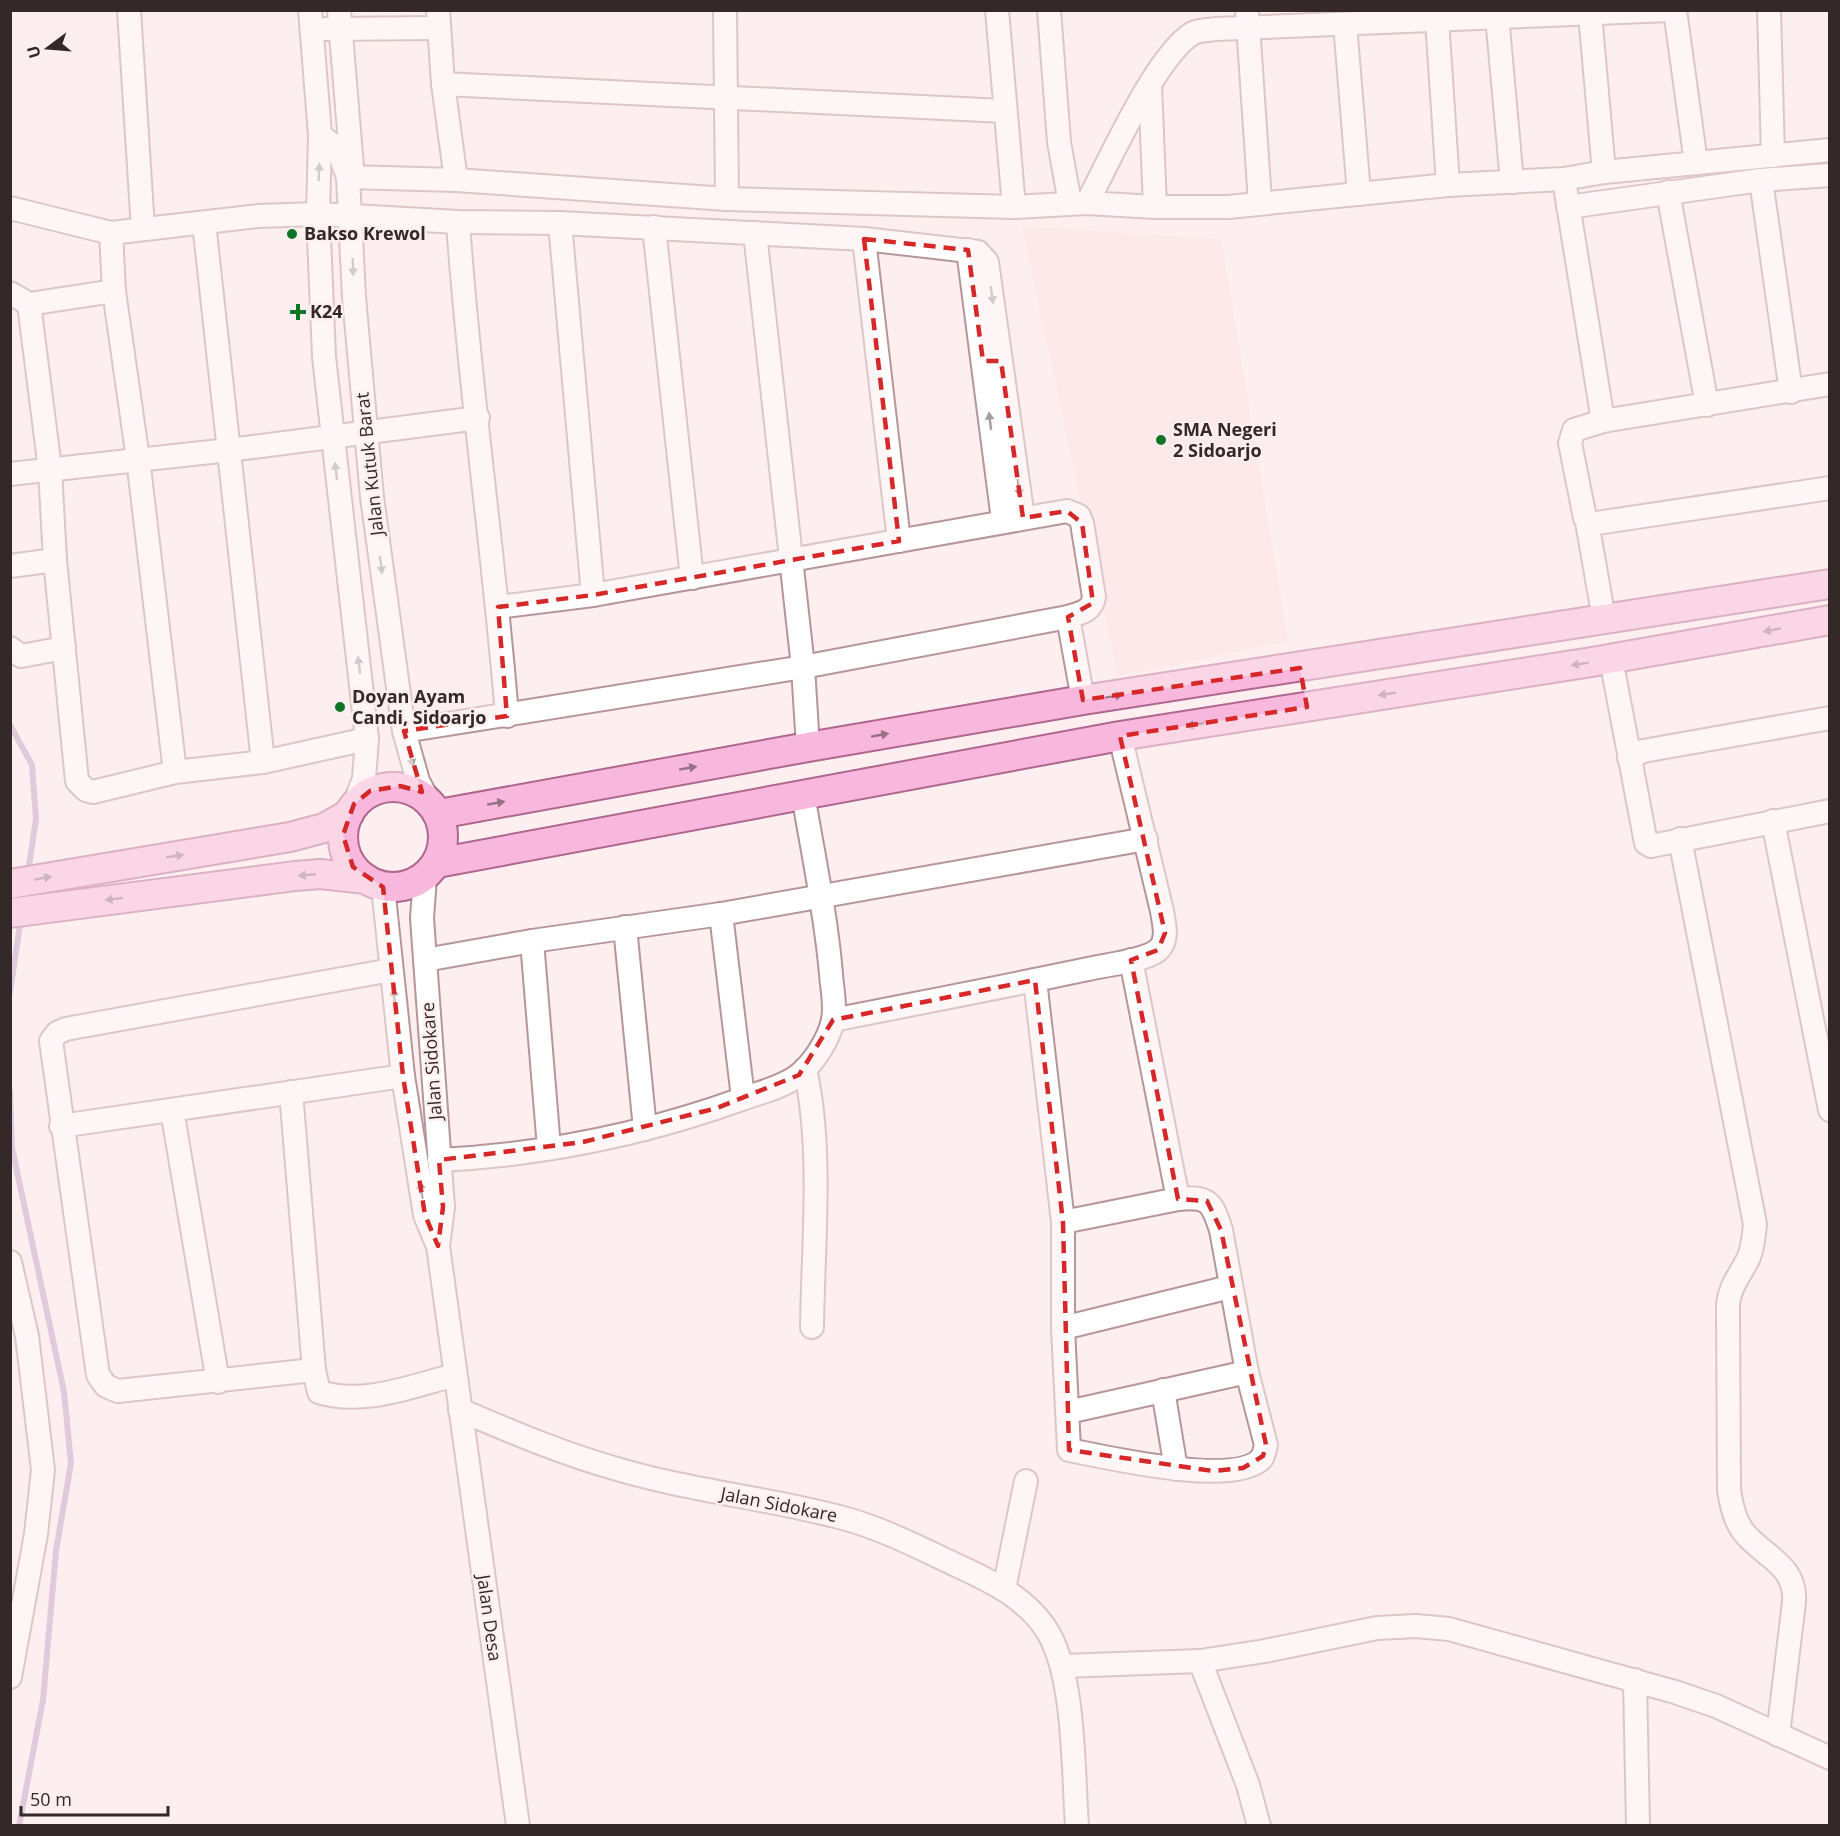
<svg xmlns="http://www.w3.org/2000/svg" width="1840" height="1836" font-family="'Open Sans',sans-serif">
<rect width="100%" height="100%" fill="#fdeeef"/>
<!-- built -->
<polygon fill="#fde2e4" points="1022,226 1221,240 1288,641 1118,677"/>
<g fill="none" stroke-linecap="round" stroke-linejoin="round">
<!-- stream -->
<g stroke="#bf9ec8" stroke-width="6">
<polyline points="10,725 32,765 36,819 28,872"/>
<polyline points="10,992 21,918"/>
<polyline points="10,1091 12,1148 64,1392 71,1463 56,1551 43,1700 19,1826"/>
</g>
<!-- minor casing -->
<g stroke="#b69699" stroke-width="26">
<g id="minor">
<polyline points="129,10 143,229"/>
<polyline points="310,10 320,135 318,214 324,357 367,739 364,779 354,804"/>
<polyline points="339,10 352,167"/>
<polyline points="438,10 443,84 456,180 727,199 1014,207 1087,203 1155,207 1228,207 1448,185 1564,179 1604,172 1830,150"/>
<polyline points="725,10 727,199"/>
<polyline points="997,10 1014,207"/>
<polyline points="1049,10 1059,142 1070,203"/>
<polyline points="1247,10 1260,202"/>
<polyline points="1675,10 1696,163"/>
<polyline points="1769,10 1773,156"/>
<polyline points="1590,14 1604,172"/>
<polyline points="1497,16 1512,182"/>
<polyline points="1437,19 1448,185"/>
<polyline points="1345,24 1359,194"/>
<polyline points="326,29 439,28"/>
<polyline points="443,84 1004,111"/>
<polyline points="1150,86 1155,207"/>
<polyline points="320,135 337,148 348,177 354,297 372,497 404,731 418,781 427,798"/>
<polyline points="348,177 456,180"/>
<polyline points="1761,180 1791,392"/>
<polyline points="1566,192 1603,421"/>
<polyline points="1668,192 1707,405"/>
<path d="M1087 203C1109 162 1156 55 1193 33 1199 30 1209 30 1216 29L1670 10"/>
<polyline points="1568,207 1761,180 1830,175"/>
<polyline points="10,208 111,233 258,216 318,214 458,222 560,223 864,239 978,252 987,262 1023,518"/>
<path d="M458 222C469 387 494 551 507 716"/>
<polyline points="204,223 263,762"/>
<polyline points="560,223 593,595"/>
<polyline points="654,227 692,578"/>
<polyline points="111,233 114,291 138,459 175,772"/>
<polyline points="755,233 803,667 808,747"/>
<polyline points="864,239 899,541"/>
<polyline points="968,250 1003,520"/>
<polyline points="10,293 29,304 114,291"/>
<polyline points="29,304 50,469 55,560 77,781 86,790 93,792 175,772 263,762 367,739"/>
<polyline points="1830,384 1603,421 1574,430 1570,443 1585,518 1590,524 1830,488"/>
<polyline points="10,474 229,450 478,418"/>
<polyline points="1587,522 1604,619"/>
<polyline points="10,566 55,560"/>
<polyline points="1068,617 1083,700"/>
<polyline points="10,648 21,656 64,648"/>
<polyline points="1611,659 1646,843 1651,846 1830,811"/>
<path d="M404 731 803 667 1068 617C1081 613 1092 611 1094 597L1082 523 1079 516 1067 511 593 595 498 607"/>
<polyline points="1629,758 1643,751 1830,718"/>
<polyline points="1773,821 1830,1110"/>
<path d="M1680 839 1755 1224C1754 1236 1753 1246 1749 1257 1741 1274 1730 1285 1728 1304L1729 1490C1731 1504 1734 1518 1742 1530 1761 1556 1797 1564 1794 1602L1778 1735"/>
<polyline points="425,877 422,918 443,1207 438,1246 518,1826"/>
<polyline points="383,887 403,1076 425,1215 437,1244"/>
<polyline points="721,914 743,1098"/>
<polyline points="625,927 645,1129"/>
<polyline points="532,941 549,1148"/>
<polyline points="425,960 532,941 721,914 1146,839"/>
<polyline points="1131,960 1178,1199"/>
<path d="M1035 980 1063 1222V1328L1069 1450C1106 1457 1236 1488 1262 1458 1264 1454 1265 1449 1266 1445L1247 1372 1221 1230C1212 1202 1209 1196 1178 1199L1063 1222"/>
<path d="M833 1020C918 1003 1003 987 1088 969 1105 965 1145 961 1158 950 1169 940 1164 924 1162 911L1120 736"/>
<path d="M805 1069C823 1148 813 1246 812 1327"/>
<path d="M291 1092 314 1370 319 1392C363 1406 412 1386 455 1375"/>
<polyline points="172,1110 218,1382"/>
<polyline points="61,1126 403,1076"/>
<path d="M439 1160C542 1155 645 1134 742 1099 761 1092 780 1088 796 1077 813 1065 829 1039 833 1020 836 1005 832 989 831 974 826 914 813 854 803 794"/>
<polyline points="10,1262 27,1336 43,1470 36,1534 10,1677"/>
<polyline points="1063,1328 1230,1287"/>
<polyline points="314,1370 118,1391 106,1386 98,1375 51,1041 57,1033 66,1029 391,970"/>
<polyline points="1163,1390 1176,1469"/>
<path d="M460 1410C512 1432 563 1454 617 1469 691 1491 768 1498 843 1518 881 1528 920 1548 956 1565 991 1581 1029 1599 1049 1634 1075 1680 1073 1771 1077 1826"/>
<polyline points="1068,1412 1247,1372"/>
<polyline points="1004,1589 1026,1481"/>
<polyline points="1200,1661 1248,1785 1259,1826"/>
<polyline points="1063,1666 1200,1661 1265,1651 1377,1628 1416,1626 1449,1629 1675,1692 1716,1706 1830,1758"/>
<polyline points="1635,1680 1638,1826"/>
</g>
</g>
<!-- major casing -->
<g stroke="#b0678f" stroke-width="32">
<g id="major">
<circle cx="393" cy="837" r="50"/>
<polyline points="439,814 808,747 1083,700 1830,584"/>
<polyline points="437,863 1120,736 1592,662 1830,620"/>
<polyline points="10,884 290,837 324,828 349,814"/>
<polyline points="10,913 295,876 320,874 366,879"/>
</g>
</g>
<!-- minor -->
<use href="#minor" stroke="#fff" stroke-width="22"/>
<!-- major -->
<use href="#major" stroke="#f8b8dd" stroke-width="28"/>
</g>
<!-- one-way arrows -->
<defs><path id="oneway-solid" d="M-6-.8H1V-3.2L6.5 0L1 3.2V.8H-6Z" transform="scale(1.5)"/></defs>
<g fill="#a49e9f">
<use href="#oneway-solid" transform="translate(319 172) rotate(-88)"/>
<use href="#oneway-solid" transform="translate(353 267) rotate(88)"/>
<use href="#oneway-solid" transform="translate(992 295) rotate(82)"/>
<use href="#oneway-solid" transform="translate(990 421) rotate(-97)"/>
<use href="#oneway-solid" transform="translate(336 471) rotate(-97)"/>
<use href="#oneway-solid" transform="translate(1019 488) rotate(82)"/>
<use href="#oneway-solid" transform="translate(381 565) rotate(82)"/>
<use href="#oneway-solid" transform="translate(359 665) rotate(-97)"/>
<use href="#oneway-solid" transform="translate(411 758) rotate(75)"/>
<use href="#oneway-solid" transform="translate(394 997) rotate(-96)"/>
<use href="#oneway-solid" transform="translate(421 1190) rotate(-99)"/>
</g>
<g fill="#967083">
<use href="#oneway-solid" transform="translate(1772 630) rotate(170)"/>
<use href="#oneway-solid" transform="translate(1580 664) rotate(171)"/>
<use href="#oneway-solid" transform="translate(1387 694) rotate(171)"/>
<use href="#oneway-solid" transform="translate(1114 696) rotate(-9)"/>
<use href="#oneway-solid" transform="translate(1195 725) rotate(171)"/>
<use href="#oneway-solid" transform="translate(880 735) rotate(-10)"/>
<use href="#oneway-solid" transform="translate(688 768) rotate(-10)"/>
<use href="#oneway-solid" transform="translate(496 803) rotate(-10)"/>
<use href="#oneway-solid" transform="translate(175 856) rotate(-9)"/>
<use href="#oneway-solid" transform="translate(307 875) rotate(175)"/>
<use href="#oneway-solid" transform="translate(43 878) rotate(-10)"/>
<use href="#oneway-solid" transform="translate(114 899) rotate(173)"/>
</g>
<!-- marked area -->
<path d="M0 0H1840V1836H0ZM864 239 968 250 983 361H1001L1023 518 1067 511 1082 523 1093 603 1068 617 1083 700 1300 668 1307 707 1120 736 1165 933 1158 950 1131 960 1178 1199 1207 1201 1221 1230 1266 1445 1263 1456 1243 1468 1213 1471 1069 1450 1063 1222 1035 980 833 1020 799 1075 717 1108 583 1142 439 1160 443 1207 438 1246 425 1215 403 1076 383 887 353 867 343 835 354 804 370 791 400 786 422 792 404 731 507 716 498 607 593 595 899 541Z" fill="#fdeeef" fill-opacity=".55" fill-rule="evenodd"/>
<path fill="none" stroke="#d62828" stroke-width="4.5" stroke-dasharray="12 8" stroke-linejoin="round" d="M864 239 968 250 983 361H1001L1023 518 1067 511 1082 523 1093 603 1068 617 1083 700 1300 668 1307 707 1120 736 1165 933 1158 950 1131 960 1178 1199 1207 1201 1221 1230 1266 1445 1263 1456 1243 1468 1213 1471 1069 1450 1063 1222 1035 980 833 1020 799 1075 717 1108 583 1142 439 1160 443 1207 438 1246 425 1215 403 1076 383 887 353 867 343 835 354 804 370 791 400 786 422 792 404 731 507 716 498 607 593 595 899 541Z"/>
<!-- markers -->
<g fill="#107627" stroke="#fdeeef" stroke-width="2">
<circle cx="292" cy="234" r="6"/>
<path d="M295 303h6v6h6v6h-6v6h-6v-6h-6v-6h6z"/>
<circle cx="1161" cy="440" r="6"/>
<circle cx="340" cy="707" r="6"/>
</g>
<g text-anchor="middle" stroke-width="5" stroke-linejoin="round" paint-order="stroke">
<!-- poi labels -->
<g font-size="18" font-weight="bold" fill="#342829" stroke="#fdeeef" text-anchor="start">
<text x="304" y="240">Bakso Krewol</text>
<text x="310" y="318">K24</text>
<text x="1173" y="436">SMA Negeri<tspan x="1173" dy="21">2 Sidoarjo</tspan></text>
<text x="352" y="703">Doyan Ayam<tspan x="352" dy="21">Candi, Sidoarjo</tspan></text>
</g>
<!-- street labels -->
<g font-size="18" fill="#342829" stroke="#fdeeef">
<text transform="translate(370 464) rotate(-96)" y="6">Jalan Kutuk Barat</text>
<text transform="translate(432 1061) rotate(-94)" y="6">Jalan Sidokare</text>
<text transform="translate(779 1505) rotate(11)" y="6">Jalan Sidokare</text>
<text transform="translate(489 1618) rotate(82)" y="6">Jalan Desa</text>
</g>
</g>
<!-- border -->
<rect width="1840" height="1836" fill="none" stroke="#342829" stroke-width="24"/>
<!-- north arrow -->
<g transform="translate(48 48) rotate(254)" stroke="#fdeeef" stroke-width="4.5" paint-order="stroke">
<path d="M0-4.5L10 22L0 15L-10 22Z" fill="#342829"/>
<text y="-9" font-size="16" font-weight="bold" text-anchor="middle" fill="#342829">U</text>
</g>
<!-- scale -->
<path d="M21 1806v9h147v-9" fill="none" stroke="#342829" stroke-width="3"/>
<text x="30" y="1806" font-size="18" fill="#342829" stroke="#fdeeef" stroke-width="4.5" paint-order="stroke">50 m</text>
</svg>
